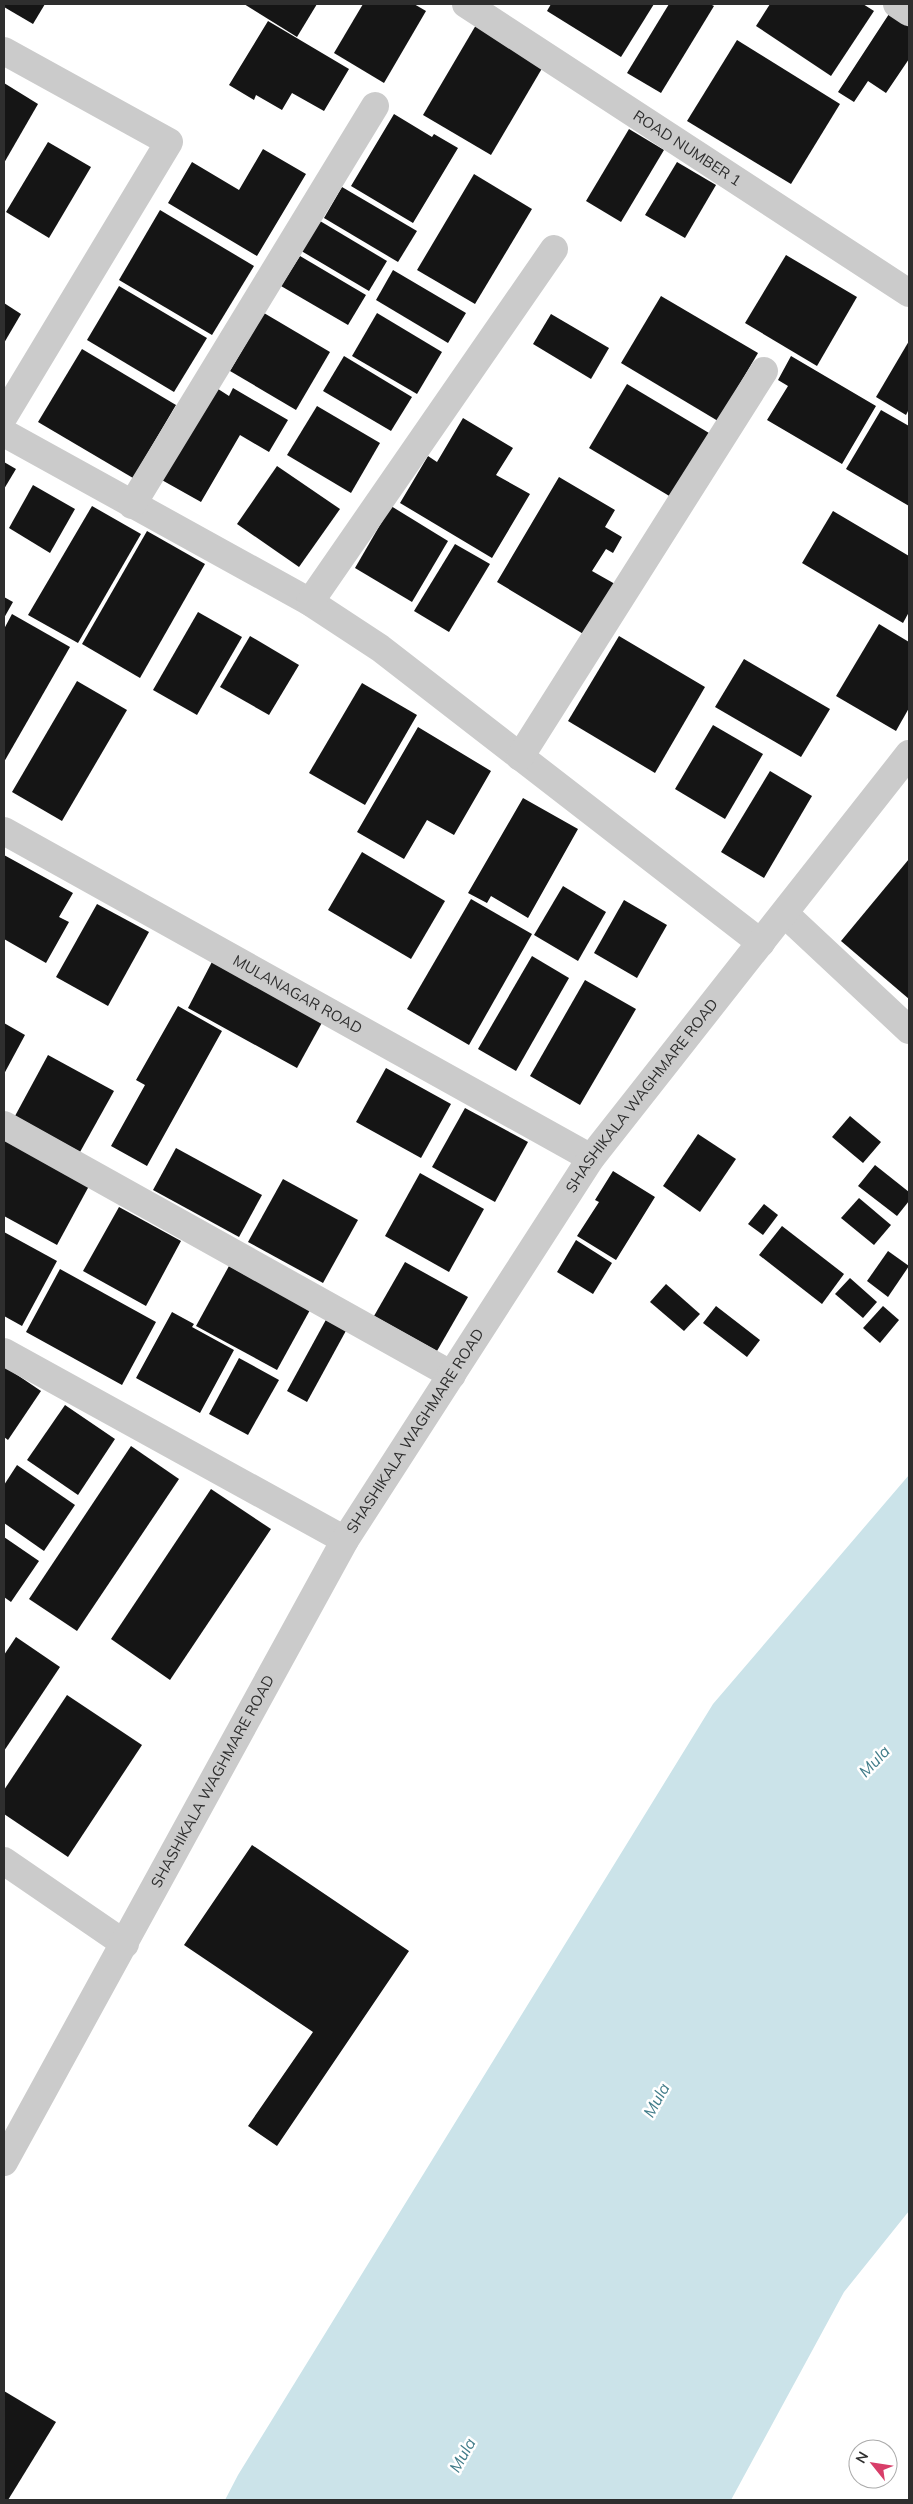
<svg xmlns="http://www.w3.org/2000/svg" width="913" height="2504" font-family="Mulish,sans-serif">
<rect width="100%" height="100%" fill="#fff"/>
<!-- water -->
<polygon fill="#cbe3e9" points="909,1475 909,2211 844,2292 731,2500 225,2500 238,2475 713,1704"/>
<!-- building -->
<g fill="#151515">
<polygon points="4,4 45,4 33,24 4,7"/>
<polygon points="244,4 317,4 297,37"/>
<polygon points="363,4 414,4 426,11 384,83 334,53"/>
<polygon points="551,4 654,4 621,57 547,11"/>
<polygon points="669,4 710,4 714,6 661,93 627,73"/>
<polygon points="770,4 863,4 874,11 831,76 756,26"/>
<polygon points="889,14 909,27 909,59 886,93 868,81 854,102 838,92"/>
<polygon points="268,21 349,69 324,111 292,93 282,110 256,95 254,100 229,85"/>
<polygon points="476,25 544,65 491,155 423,115"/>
<polygon points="737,40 840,104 791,184 687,121"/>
<polygon points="4,83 38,104 4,163"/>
<polygon points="394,114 432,137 434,134 458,148 413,223 351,186"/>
<polygon points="629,129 664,150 621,222 586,201"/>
<polygon points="48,142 91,167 49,238 6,212"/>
<polygon points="263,149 306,174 257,256 168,203 192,162 239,190"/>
<polygon points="677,162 716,185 685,238 645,215"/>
<polygon points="474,174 532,209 475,304 417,270"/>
<polygon points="342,187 417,231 398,262 324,218"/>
<polygon points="160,210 254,266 212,335 119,280"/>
<polygon points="315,218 387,261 369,291 298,249"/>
<polygon points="786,255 857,297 817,366 745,323"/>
<polygon points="300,256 366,295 348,325 281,286"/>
<polygon points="393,270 466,313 448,343 376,300"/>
<polygon points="119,286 207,338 174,392 87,340"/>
<polygon points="661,296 758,353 718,421 621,363"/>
<polygon points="4,303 21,314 4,343"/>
<polygon points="264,313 330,352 296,410 230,371"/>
<polygon points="377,313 442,352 417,394 352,356"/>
<polygon points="551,314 609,348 591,379 533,344"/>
<polygon points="909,341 909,409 906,415 876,397"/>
<polygon points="82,349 176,405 133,478 38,422"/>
<polygon points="344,356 412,397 391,431 323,391"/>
<polygon points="791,356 876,406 842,464 767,420 788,386 778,380"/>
<polygon points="627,384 709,433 671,497 589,448"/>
<polygon points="215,387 229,396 233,388 288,420 269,452 240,435 201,502 160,479"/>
<polygon points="317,406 380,443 351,493 287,455"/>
<polygon points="881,410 909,426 909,506 846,469"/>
<polygon points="463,418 513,448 496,475 530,494 492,558 400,503 428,456 437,462"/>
<polygon points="4,462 16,469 4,489"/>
<polygon points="277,466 340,509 299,567 237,524"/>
<polygon points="559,477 615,510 605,527 622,537 613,553 606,549 592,571 615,584 585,635 497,582"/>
<polygon points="33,485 75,509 50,553 9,528"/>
<polygon points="92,506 141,534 78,643 28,615"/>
<polygon points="391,506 448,541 412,602 355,568"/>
<polygon points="833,511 909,556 909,612 903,623 802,563"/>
<polygon points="147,531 205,564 140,678 82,644"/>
<polygon points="455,544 490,564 449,632 414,611"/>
<polygon points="4,597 13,602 4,618"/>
<polygon points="198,612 242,637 197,715 153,690"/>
<polygon points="12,614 70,647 4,762 4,629"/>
<polygon points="879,624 909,642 909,708 896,731 836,696"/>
<polygon points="250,636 299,665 269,715 220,687"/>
<polygon points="619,636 705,687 655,773 568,721"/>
<polygon points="744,659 830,709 801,757 715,707"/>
<polygon points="77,681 127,710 62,821 12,792"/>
<polygon points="362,683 417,715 365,805 309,773"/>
<polygon points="713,725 763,754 725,819 675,789"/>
<polygon points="418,727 491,771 454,835 427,820 404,859 357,832"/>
<polygon points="770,771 812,796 764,878 721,852"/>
<polygon points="523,798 578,829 528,918 491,896 487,903 468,893"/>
<polygon points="362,852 445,901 411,959 328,910"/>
<polygon points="4,855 73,893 59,917 69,922 46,963 4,939"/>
<polygon points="909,859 909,999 841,941"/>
<polygon points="563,886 606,912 578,961 534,935"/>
<polygon points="471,899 532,934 469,1045 407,1009"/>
<polygon points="624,900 667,925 637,978 594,953"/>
<polygon points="97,904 149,932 108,1006 56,977"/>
<polygon points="532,956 569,978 516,1071 478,1049"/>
<polygon points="214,958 324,1019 297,1068 188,1008"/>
<polygon points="585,980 636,1009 580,1105 530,1076"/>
<polygon points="178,1006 222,1031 147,1166 111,1146 145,1085 136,1080"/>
<polygon points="4,1023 25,1035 4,1074"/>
<polygon points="48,1055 114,1091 80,1152 15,1116"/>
<polygon points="386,1068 451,1104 421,1158 356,1122"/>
<polygon points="465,1108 528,1142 495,1202 432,1167"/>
<polygon points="850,1116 881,1142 863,1163 832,1137"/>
<polygon points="698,1134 736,1159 700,1212 663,1186"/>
<polygon points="4,1139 89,1186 57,1245 4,1216"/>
<polygon points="176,1148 262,1195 239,1237 153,1190"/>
<polygon points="875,1165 909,1192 909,1201 897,1216 858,1186"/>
<polygon points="613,1171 655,1197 616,1260 577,1236 599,1202 595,1200"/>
<polygon points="420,1173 484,1209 449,1272 385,1236"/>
<polygon points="283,1179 358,1220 323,1283 248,1242"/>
<polygon points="859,1198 891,1225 874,1245 841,1218"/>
<polygon points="764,1204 778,1215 763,1235 748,1224"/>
<polygon points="119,1207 181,1241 146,1306 83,1271"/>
<polygon points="782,1226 844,1274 822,1304 759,1255"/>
<polygon points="4,1232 57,1261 22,1326 4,1316"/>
<polygon points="576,1240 612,1263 593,1294 557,1272"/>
<polygon points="888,1251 909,1266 888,1297 867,1281"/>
<polygon points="405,1262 468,1297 437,1351 374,1316"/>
<polygon points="229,1266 310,1310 277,1370 196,1326"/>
<polygon points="60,1269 156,1322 122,1385 26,1332"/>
<polygon points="850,1278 877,1302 863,1318 835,1294"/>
<polygon points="666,1284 700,1314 684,1331 650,1302"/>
<polygon points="716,1306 760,1340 747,1357 703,1323"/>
<polygon points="883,1306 899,1320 880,1343 863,1328"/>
<polygon points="172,1312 194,1324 192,1327 234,1350 200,1413 136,1378"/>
<polygon points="328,1316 348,1327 307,1402 287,1391"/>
<polygon points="239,1358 279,1380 248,1435 209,1414"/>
<polygon points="4,1366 41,1391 8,1440 4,1437"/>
<polygon points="65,1405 115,1439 78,1495 27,1460"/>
<polygon points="131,1446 179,1479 77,1631 29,1599"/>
<polygon points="17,1465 75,1505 44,1551 4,1523 4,1485"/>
<polygon points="211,1489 271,1529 170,1680 111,1639"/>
<polygon points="4,1537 39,1561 11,1602 4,1597"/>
<polygon points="16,1637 60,1667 4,1751 4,1655"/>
<polygon points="67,1695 142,1745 68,1857 4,1814 4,1790"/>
<polygon points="252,1845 409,1951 277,2146 248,2126 313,2032 184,1945"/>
<polygon points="4,2391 56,2422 8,2500 4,2500"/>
</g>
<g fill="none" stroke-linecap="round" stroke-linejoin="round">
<!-- street -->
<g stroke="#cbcbcb" stroke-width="28">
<path id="s1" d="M466 4 909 293"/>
<polyline points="897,4 909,12"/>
<polyline points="4,51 169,142 4,416"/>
<polyline points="4,433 310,602 380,648 761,943"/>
<polyline points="132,505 375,106"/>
<polyline points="310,602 554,249"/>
<polyline points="520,757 764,371"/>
<path id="s2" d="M4 831 591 1158"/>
<polyline points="785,914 909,1030"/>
<polyline points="4,1125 452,1375"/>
<polyline points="4,1352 345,1540"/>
<polyline points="4,1861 125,1944"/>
<path id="s3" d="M4 2162 345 1540 591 1158 909 754"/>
</g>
</g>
<g text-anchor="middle" stroke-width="5" stroke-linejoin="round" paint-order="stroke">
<!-- street labels -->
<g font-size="15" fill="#2e2e2e" stroke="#fff">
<text dy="5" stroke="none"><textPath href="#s1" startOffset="264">ROAD NUMBER 1</textPath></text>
<text dy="5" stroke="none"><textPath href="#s2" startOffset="336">MULANAGAR ROAD</textPath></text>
<text dy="5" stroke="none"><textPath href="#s3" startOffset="1244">SHASHIKALA WAGHMARE ROAD</textPath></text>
<text dy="5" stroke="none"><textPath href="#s3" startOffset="839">SHASHIKALA WAGHMARE ROAD</textPath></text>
<text dy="5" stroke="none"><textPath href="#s3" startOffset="434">SHASHIKALA WAGHMARE ROAD</textPath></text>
</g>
<!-- water labels -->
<g font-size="16" font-style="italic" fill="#427d8a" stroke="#fff">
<text transform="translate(874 1761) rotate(-46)" y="6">Mula</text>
<text transform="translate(656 2100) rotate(-61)" y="6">Mula</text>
<text transform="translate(462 2455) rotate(-61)" y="6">Mula</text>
</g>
</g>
<!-- border -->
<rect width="913" height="2504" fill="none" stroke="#2e2e2e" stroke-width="10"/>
<!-- north arrow -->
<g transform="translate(873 2464) rotate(300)"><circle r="24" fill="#ffffff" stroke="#ababab"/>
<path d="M0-4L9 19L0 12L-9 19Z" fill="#d83e69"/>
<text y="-8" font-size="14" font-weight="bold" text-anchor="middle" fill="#2e2e2e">N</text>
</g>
</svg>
